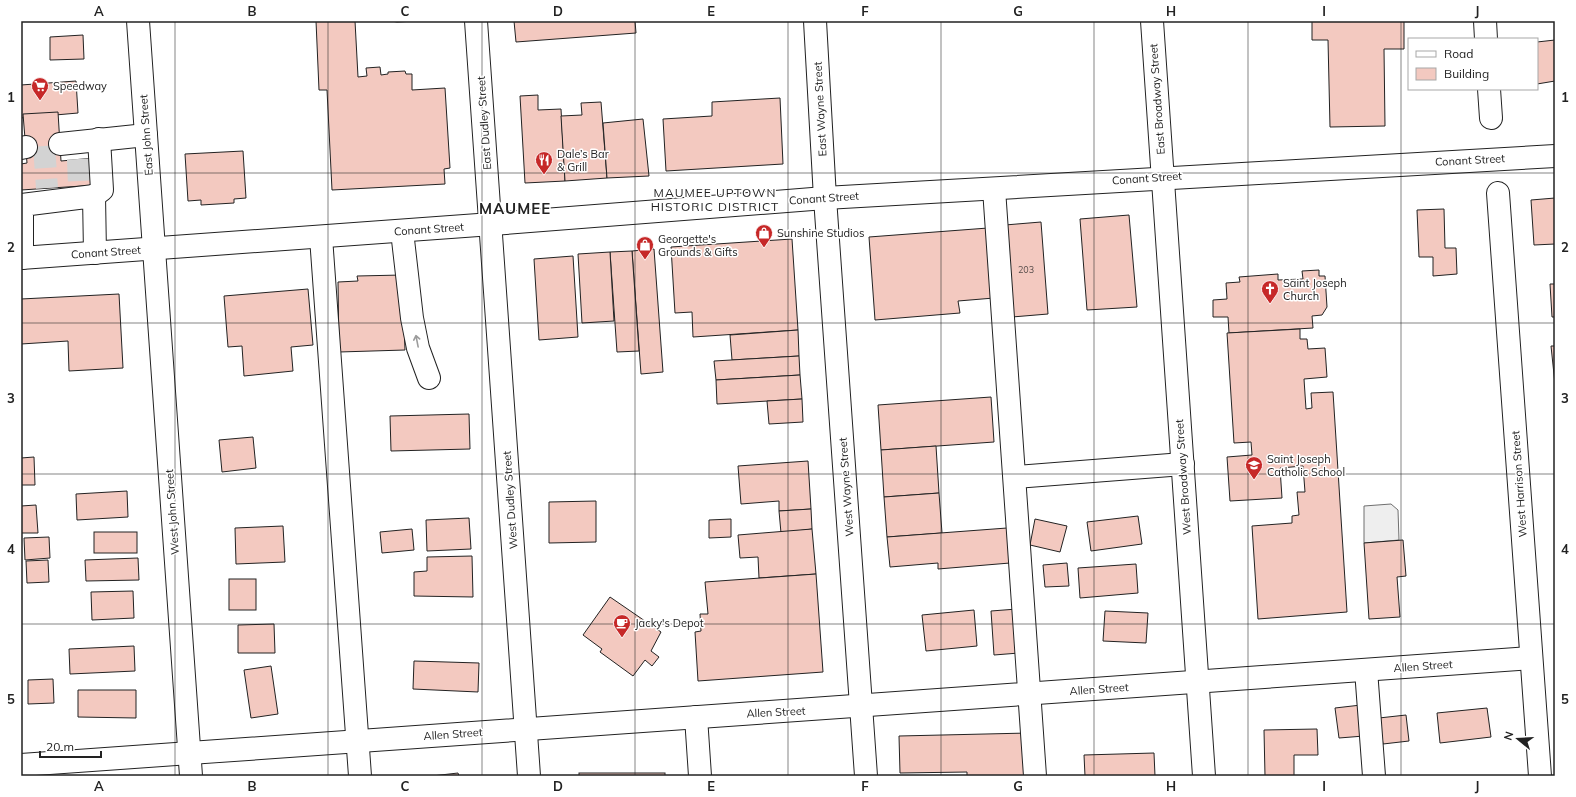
<svg xmlns="http://www.w3.org/2000/svg" width="1576" height="797" font-family="Mulish,sans-serif">
<rect width="100%" height="100%" fill="#fff"/>
<!-- green -->
<polygon fill="#eee" stroke="#6f6f6f" points="1391,504 1398,510 1399,540 1364,543 1364,506"/>
<!-- building -->
<g fill="#f3c9c0" stroke="#222">
<polygon points="316,21 355,21 358,77 367,76 366,68 380,67 381,75 388,74 388,72 405,71 406,74 412,74 412,90 445,88 450,168 444,169 445,184 332,190 327,90 319,90"/>
<polygon points="391,21 416,21 397,22"/>
<polygon points="514,21 635,21 636,33 516,42"/>
<polygon points="1312,21 1404,21 1404,49 1384,49 1385,126 1330,127 1328,40 1312,40"/>
<polygon points="83,35 84,59 50,60 50,37"/>
<polygon points="1555,40 1555,81 1537,84 1537,42"/>
<polygon points="76,81 78,113 21,118 21,85"/>
<polygon points="538,95 538,110 561,109 565,181 525,183 520,96"/>
<polygon points="780,98 783,164 666,171 663,119 712,116 712,102"/>
<polygon points="601,102 607,178 565,181 561,116 582,115 581,103"/>
<polygon points="58,112 61,161 94,158 97,185 21,190 21,164 27,163 23,114"/>
<polygon points="643,119 649,176 607,178 603,123"/>
<polygon points="243,151 246,198 234,199 234,203 201,205 201,200 188,201 185,154"/>
<polygon points="1555,198 1555,244 1534,245 1531,200"/>
<polygon points="1444,209 1445,248 1456,248 1457,274 1433,276 1433,257 1419,257 1417,210"/>
<polygon points="1129,215 1137,307 1087,310 1080,219"/>
<polygon points="1041,222 1048,314 1012,317 1005,225"/>
<polygon points="988,228 994,298 958,301 960,313 875,320 869,237"/>
<polygon points="792,239 798,330 693,337 692,312 675,313 671,247"/>
<polygon points="654,249 663,372 641,374 632,251"/>
<polygon points="632,251 639,351 617,352 610,252"/>
<polygon points="610,252 614,321 582,323 578,254"/>
<polygon points="573,256 578,337 539,340 534,259"/>
<polygon points="1319,270 1319,276 1325,276 1327,307 1322,315 1312,316 1313,328 1229,333 1228,317 1213,317 1213,300 1227,299 1226,283 1240,282 1239,277 1278,274 1278,280 1303,279 1302,271"/>
<polygon points="402,275 405,350 339,352 338,282 358,281 357,276"/>
<polygon points="1550,284 1555,284 1555,317 1552,317"/>
<polygon points="308,289 313,345 291,347 293,371 244,376 242,346 228,347 224,296"/>
<polygon points="119,294 123,368 69,371 68,341 21,344 21,299"/>
<polygon points="1300,329 1300,339 1307,339 1308,349 1325,348 1327,377 1304,379 1306,409 1312,408 1311,393 1333,392 1347,612 1258,619 1252,526 1292,523 1292,516 1299,515 1297,492 1305,492 1303,466 1280,468 1282,498 1230,501 1227,457 1252,455 1251,442 1234,443 1227,333"/>
<polygon points="798,330 799,356 732,360 730,335"/>
<polygon points="1551,346 1555,346 1555,384"/>
<polygon points="799,356 800,375 716,380 714,361"/>
<polygon points="800,375 802,399 717,404 716,380"/>
<polygon points="991,397 994,442 881,450 878,405"/>
<polygon points="802,399 803,422 769,424 767,401"/>
<polygon points="469,414 470,449 391,451 390,416"/>
<polygon points="253,437 256,468 222,472 219,440"/>
<polygon points="936,446 939,493 884,497 881,450"/>
<polygon points="34,457 35,485 21,485 21,458"/>
<polygon points="808,461 811,509 779,511 779,501 741,504 738,466"/>
<polygon points="127,491 128,517 77,520 76,494"/>
<polygon points="939,493 942,533 887,537 884,497"/>
<polygon points="596,501 596,542 549,543 549,502"/>
<polygon points="36,505 38,533 21,533 21,506"/>
<polygon points="811,509 812,529 781,533 779,511"/>
<polygon points="1138,516 1142,544 1091,551 1087,522"/>
<polygon points="469,518 471,549 427,551 426,520"/>
<polygon points="731,519 731,537 709,538 709,520"/>
<polygon points="1035,519 1067,526 1060,552 1030,545"/>
<polygon points="283,526 285,562 236,564 235,528"/>
<polygon points="1007,528 1010,563 938,569 938,563 890,567 887,537"/>
<polygon points="412,529 414,550 382,553 380,532"/>
<polygon points="812,529 816,574 759,578 758,557 740,558 738,535"/>
<rect x="94" y="532" width="43" height="21"/>
<polygon points="49,537 50,558 25,560 24,538"/>
<polygon points="1403,540 1406,576 1397,577 1400,617 1369,619 1364,543"/>
<polygon points="472,556 473,597 414,596 414,572 427,571 427,557"/>
<polygon points="138,558 139,580 86,581 85,560"/>
<polygon points="48,560 49,582 27,583 26,561"/>
<polygon points="1067,563 1069,586 1045,587 1043,565"/>
<polygon points="1136,564 1138,593 1080,598 1078,568"/>
<polygon points="816,574 823,672 698,681 695,632 701,631 700,614 708,614 705,582"/>
<rect x="229" y="579" width="27" height="31"/>
<polygon points="133,591 134,618 92,620 91,592"/>
<polygon points="610,597 661,632 651,651 659,657 652,666 645,660 633,676 600,652 602,649 583,635"/>
<polygon points="1017,609 1019,653 994,655 991,611"/>
<polygon points="974,610 977,646 926,651 922,615"/>
<polygon points="1105,611 1148,613 1146,643 1103,641"/>
<polygon points="274,624 275,653 238,653 238,625"/>
<polygon points="134,646 135,671 70,674 69,649"/>
<polygon points="414,661 479,663 478,692 413,689"/>
<polygon points="271,666 278,714 251,718 244,670"/>
<polygon points="53,679 54,703 28,704 28,680"/>
<polygon points="78,690 136,690 136,718 78,717"/>
<polygon points="1361,705 1364,736 1339,738 1335,708"/>
<polygon points="1487,708 1491,737 1440,743 1437,713"/>
<polygon points="1406,715 1409,741 1383,744 1379,718"/>
<polygon points="1317,729 1318,755 1294,755 1294,776 1265,776 1264,730"/>
<polygon points="1029,733 1030,776 967,776 967,772 900,773 899,736"/>
<polygon points="1154,753 1155,776 1085,776 1084,755"/>
<polygon points="458,773 459,776 432,776"/>
<rect x="579" y="773" width="86" height="3"/>
</g>
<g fill="none" stroke-linecap="round" stroke-linejoin="round">
<!-- minor-tunnel -->
<g stroke="#d3d3d3" stroke-width="22" stroke-dasharray="22 11" stroke-linecap="butt">
<polyline points="44,146 47,188"/>
<polyline points="78,159 79,186"/>
</g>
<!-- minor casing -->
<g stroke="#222" stroke-width="24">
<g id="minor">
<polyline points="138,21 191,776"/>
<polyline points="476,21 529,776"/>
<polyline points="815,21 825,198 866,776"/>
<polyline points="1152,21 1204,776"/>
<polyline points="1485,21 1486,39"/>
<polyline points="1489,89 1491,118"/>
<polyline points="60,144 146,135"/>
<polyline points="21,148 26,147"/>
<polyline points="994,189 1035,776"/>
<polyline points="1498,193 1540,776"/>
<polyline points="94,196 102,190 99,139"/>
<polyline points="402,231 412,318 418,348 429,378"/>
<polyline points="321,237 360,776"/>
<polyline points="22,258 22,205 94,196 95,253"/>
<polyline points="1015,477 1183,464"/>
<polyline points="1366,670 1374,776"/>
<polyline points="696,717 700,776"/>
<polyline points="21,765 1531,658"/>
</g>
</g>
<!-- major casing -->
<g stroke="#222" stroke-width="24">
<polyline id="major" points="21,258 492,224 825,198 1555,156"/>
</g>
<!-- minor -->
<use href="#minor" stroke="#fff" stroke-width="22"/>
<!-- major -->
<use href="#major" stroke="#fff" stroke-width="22"/>
</g>
<!-- one-way arrows -->
<defs><path id="oneway-shaft" d="M-6 0H5M1.5-3L5.5 0L1.5 3" fill="none" stroke-width="1.6" stroke-linecap="round" stroke-linejoin="round"/></defs>
<use stroke="#9c9c9c" href="#oneway-shaft" transform="translate(417 341) rotate(-101)"/>
<!-- grid -->
<path fill="none" stroke="#222" stroke-width="1" stroke-opacity="0.55" d="M175 21V776M328 21V776M482 21V776M635 21V776M788 21V776M941 21V776M1094 21V776M1248 21V776M1401 21V776M21 173H1555M21 323H1555M21 474H1555M21 624H1555"/>
<!-- icons -->
<defs>
<g id="supermarket-pin" transform="scale(0.9)"><path d="M0 17L-7.5 6A9.5 9.5 0 1 1 7.5 6Z" fill="#c62828" stroke="#fff"/><path d="M-6-5.5h2.5l.6 2H6L4.5 2H-2.5L-4.4-4H-6ZM-1.5 3.2a1.3 1.3 0 1 0 .1 0ZM3 3.2a1.3 1.3 0 1 0 .1 0Z" fill="#fff"/></g>
<g id="restaurant-pin" transform="scale(0.9)"><path d="M0 17L-7.5 6A9.5 9.5 0 1 1 7.5 6Z" fill="#c62828" stroke="#fff"/><path d="M-5-6h1v4h1v-4h1v4h1v-4h1v5L-1.5 .5V6h-2V.5L-5-1ZM5-6V6H3V1.5H1.5Q1.5-4 5-6Z" fill="#fff"/></g>
<g id="shop-pin" transform="scale(0.9)"><path d="M0 17L-7.5 6A9.5 9.5 0 1 1 7.5 6Z" fill="#c62828" stroke="#fff"/><path d="M-5-2.5h2.3a2.7 3.5 0 0 1 5.4 0H5L5.5 6h-11ZM-1.5-2.5h3a1.5 2.3 0 0 0-3 0Z" fill="#fff"/></g>
<g id="church-pin" transform="scale(0.9)"><path d="M0 17L-7.5 6A9.5 9.5 0 1 1 7.5 6Z" fill="#c62828" stroke="#fff"/><path d="M-1.2-6h2.4v3.5h3.3v2.4h-3.3V6h-2.4V-.1h-3.3v-2.4h3.3Z" fill="#fff"/></g>
<g id="school-pin" transform="scale(0.9)"><path d="M0 17L-7.5 6A9.5 9.5 0 1 1 7.5 6Z" fill="#c62828" stroke="#fff"/><path d="M0-5L7-2L0 1L-7-2ZM-4 1L0 2.5L4 1V4Q0 6-4 4Z" fill="#fff"/></g>
<g id="cafe-pin" transform="scale(0.9)"><path d="M0 17L-7.5 6A9.5 9.5 0 1 1 7.5 6Z" fill="#c62828" stroke="#fff"/><path d="M-5.5-4.5H6V0H3Q3 3.5 0 3.5H-2.5Q-5.5 3.5-5.5 0ZM3-3.2v2h1.7v-2ZM-6 4.5H4V6H-6Z" fill="#fff"/></g>
</defs>
<g fill-rule="evenodd">
<use href="#supermarket-pin" x="40" y="86"/>
<use href="#restaurant-pin" x="544" y="160"/>
<use href="#shop-pin" x="764" y="233"/>
<use href="#shop-pin" x="645" y="245"/>
<use href="#church-pin" x="1270" y="289"/>
<use href="#school-pin" x="1254" y="465"/>
<use href="#cafe-pin" x="622" y="623"/>
</g>
<g text-anchor="middle" stroke-width="3" stroke-linejoin="round" paint-order="stroke">
<!-- number labels -->
<g font-size="9" fill="#564c4a">
<text x="1026" y="273">203</text>
</g>
<!-- poi labels -->
<g font-size="11" fill="#222" stroke="#fff" text-anchor="start">
<text x="53" y="90">Speedway</text>
<text x="557" y="158">Dale’s Bar<tspan x="557" dy="13">&amp; Grill</tspan></text>
<text x="777" y="237">Sunshine Studios</text>
<text x="658" y="243">Georgette's<tspan x="658" dy="13">Grounds &amp; Gifts</tspan></text>
<text x="1283" y="287">Saint Joseph<tspan x="1283" dy="13">Church</tspan></text>
<text x="1267" y="463">Saint Joseph<tspan x="1267" dy="13">Catholic School</tspan></text>
<text x="635" y="627">Jacky's Depot</text>
</g>
<!-- street labels -->
<g font-size="11" fill="#222" stroke="#fff">
<text transform="translate(1157 99) rotate(-94)" y="4">East Broadway Street</text>
<text transform="translate(820 109) rotate(-93)" y="4">East Wayne Street</text>
<text transform="translate(484 123) rotate(-94)" y="4">East Dudley Street</text>
<text transform="translate(146 135) rotate(-94)" y="4">East John Street</text>
<text transform="translate(1470 160) rotate(-3)" y="4">Conant Street</text>
<text transform="translate(1147 178) rotate(-4)" y="4">Conant Street</text>
<text transform="translate(824 198) rotate(-4)" y="4">Conant Street</text>
<text transform="translate(429 229) rotate(-4)" y="4">Conant Street</text>
<text transform="translate(106 252) rotate(-4)" y="4">Conant Street</text>
<text transform="translate(1183 477) rotate(-94)" y="4">West Broadway Street</text>
<text transform="translate(1519 484) rotate(-94)" y="4">West Harrison Street</text>
<text transform="translate(846 487) rotate(-94)" y="4">West Wayne Street</text>
<text transform="translate(510 500) rotate(-94)" y="4">West Dudley Street</text>
<text transform="translate(172 512) rotate(-94)" y="4">West John Street</text>
<text transform="translate(1423 666) rotate(-4)" y="4">Allen Street</text>
<text transform="translate(1099 689) rotate(-4)" y="4">Allen Street</text>
<text transform="translate(776 712) rotate(-3)" y="4">Allen Street</text>
<text transform="translate(453 734) rotate(-4)" y="4">Allen Street</text>
</g>
<!-- neighbourhood labels -->
<g font-size="12" letter-spacing="1" fill="#222" stroke="#fff">
<text x="715" y="197">MAUMEE UPTOWN<tspan x="715" dy="14">HISTORIC DISTRICT</tspan></text>
</g>
<!-- district labels -->
<g font-size="15" font-weight="bold" letter-spacing="1" fill="#222" stroke="#fff">
<text x="515" y="214">MAUMEE</text>
</g>
</g>
<!-- border -->
<rect width="1576" height="797" fill="none" stroke="#ffffff" stroke-width="44"/>
<!-- legend -->
<rect x="1408" y="38" width="130" height="52" fill="#ffffff" stroke="#a7a7a7"/>
<rect x="1416" y="51" width="20" height="6" fill="#ffffff" stroke="#a7a7a7"/>
<text x="1444" y="58" font-size="12" fill="#222222">Road</text>
<rect x="1416" y="68" width="20" height="12" fill="#f3c9c0" stroke="#a7a7a7"/>
<text x="1444" y="78" font-size="12" fill="#222222">Building</text>
<!-- north arrow -->
<g transform="translate(1518 739) rotate(288)" stroke="#ffffff" stroke-width="3" paint-order="stroke">
<path d="M0-3L7 15L0 10L-7 15Z" fill="#222222"/>
<text y="-6" font-size="11" font-weight="bold" text-anchor="middle" fill="#222222">N</text>
</g>
<!-- scale -->
<path d="M40 751v6h61v-6" fill="none" stroke="#222222" stroke-width="2"/>
<text x="46" y="751" font-size="12" fill="#222222" stroke="#ffffff" stroke-width="3" paint-order="stroke">20 m</text>
<rect x="22" y="22" width="1532" height="753" fill="none" stroke="#222" stroke-width="1.5"/>
<g font-size="13" text-anchor="middle" font-weight="bold" fill="#222">
<text x="99" y="16">A</text>
<text x="252" y="16">B</text>
<text x="405" y="16">C</text>
<text x="558" y="16">D</text>
<text x="711" y="16">E</text>
<text x="865" y="16">F</text>
<text x="1018" y="16">G</text>
<text x="1171" y="16">H</text>
<text x="1324" y="16">I</text>
<text x="1477" y="16">J</text>
<text x="11" y="102">1</text>
<text x="1565" y="102">1</text>
<text x="11" y="252">2</text>
<text x="1565" y="252">2</text>
<text x="11" y="403">3</text>
<text x="1565" y="403">3</text>
<text x="11" y="554">4</text>
<text x="1565" y="554">4</text>
<text x="11" y="704">5</text>
<text x="1565" y="704">5</text>
<text x="99" y="791">A</text>
<text x="252" y="791">B</text>
<text x="405" y="791">C</text>
<text x="558" y="791">D</text>
<text x="711" y="791">E</text>
<text x="865" y="791">F</text>
<text x="1018" y="791">G</text>
<text x="1171" y="791">H</text>
<text x="1324" y="791">I</text>
<text x="1477" y="791">J</text>
</g>
</svg>
